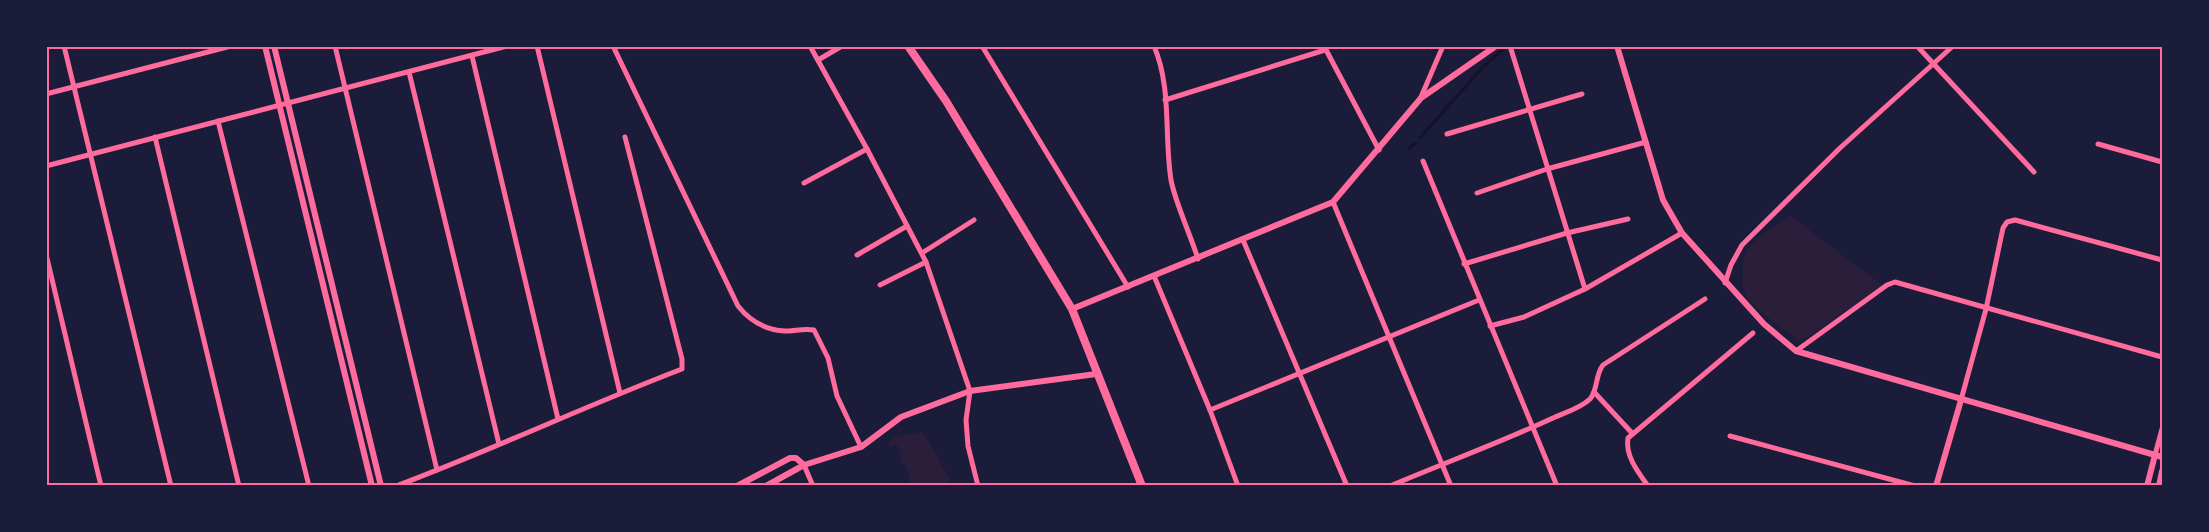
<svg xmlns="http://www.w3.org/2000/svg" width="2209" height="532" font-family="Literata,serif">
<rect width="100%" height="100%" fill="#1b1b3a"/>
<!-- green -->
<g fill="#2a1e3b">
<polygon points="1791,216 1883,286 1800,342 1762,313 1747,298 1743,288 1743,263 1748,249 1757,238"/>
<polygon points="921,432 927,438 950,480 950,485 911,485 907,467 901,461 900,449 896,445 889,446 888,442 898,436"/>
</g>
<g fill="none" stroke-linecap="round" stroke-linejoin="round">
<!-- stream -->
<g stroke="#12122b" stroke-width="3">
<polyline points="1420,138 1481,69 1507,46"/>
<polyline points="1409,148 1416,143"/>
</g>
<!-- minor -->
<g stroke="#ff6b9d" stroke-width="5">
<polyline points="64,46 171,486"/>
<polyline points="335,46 437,470"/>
<polyline points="537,46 620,393"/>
<path d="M613 46 738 306C750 321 765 330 785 331 795 331 804 328 814 330L828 358 837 396 861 447"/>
<polyline points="810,46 867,149 926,262 970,391 966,420 968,446 978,486"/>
<polyline points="982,46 1128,287"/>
<path d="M1154 46C1172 88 1164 136 1171 180 1175 202 1191 236 1198 259"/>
<polyline points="1324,46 1379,150"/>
<polyline points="1510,46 1585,289"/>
<polyline points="1917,46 2034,172"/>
<polyline points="472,56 558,419"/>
<polyline points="818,60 842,46"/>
<polyline points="409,72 499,444"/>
<polyline points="46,94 231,46"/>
<polyline points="1421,97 1443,46"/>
<polyline points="1165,100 1325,50"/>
<polyline points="218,121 309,486"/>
<polyline points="1447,134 1582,94"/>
<polyline points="155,137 239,486"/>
<polyline points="2098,144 2162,162"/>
<polyline points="1423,161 1557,486"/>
<polyline points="46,166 507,46"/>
<polyline points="804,183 867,149"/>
<polyline points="1477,193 1547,169 1646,142"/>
<polyline points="1333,202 1451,486"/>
<polyline points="1243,240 1347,486"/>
<polyline points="922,253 974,220"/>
<polyline points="46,254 101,486"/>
<polyline points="857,255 907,226"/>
<polyline points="1464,264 1567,233 1628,219"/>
<polyline points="1154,276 1210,410 1238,486"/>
<polyline points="1725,283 1731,265 1742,245 1840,148 1953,46"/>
<polyline points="880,285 926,262"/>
<polyline points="1490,326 1524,317 1585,289 1682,233"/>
<polyline points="1796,351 1887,285 1895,282 2162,357"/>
<polyline points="1594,392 1632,433"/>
<polyline points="1961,400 1986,309 2003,228 2007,222 2015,220 2162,260"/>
<polyline points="1210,410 1479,300"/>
<polyline points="1730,436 1915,486"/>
<polyline points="2155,455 2162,429"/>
<polyline points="804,465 813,486"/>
<path d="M396 486C492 450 585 406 682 369V359L625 137"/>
<path d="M1390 486C1444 463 1499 443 1553 418 1564 413 1581 408 1590 399 1598 390 1595 375 1603 365L1705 299"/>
<path d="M1648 486C1638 472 1625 456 1628 438L1753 333"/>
</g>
<!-- tertiary -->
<g stroke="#ff6b9d" stroke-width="6">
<polyline points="265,46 372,486"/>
<polyline points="274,46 381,486"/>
<polyline points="1617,46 1663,200 1682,233 1764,324 1796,351 2162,457"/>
<polyline points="1072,309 1333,202 1421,98 1496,46"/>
<polyline points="737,486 790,458 796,458 804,465"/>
<polyline points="766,486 804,465 861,447 901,417 970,391 1096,374"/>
<polyline points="1936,486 1961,400"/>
<polyline points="2147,486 2155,455"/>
<polyline points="2159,486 2162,471"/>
</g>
<!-- secondary -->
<polyline stroke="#ff6b9d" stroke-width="8" points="908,46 946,101 1072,309 1142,486"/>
</g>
<!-- border -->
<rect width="2209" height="532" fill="none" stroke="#1b1b3a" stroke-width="96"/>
<rect x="48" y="48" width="2113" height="436" fill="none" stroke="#ff6b9d" stroke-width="2"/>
</svg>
